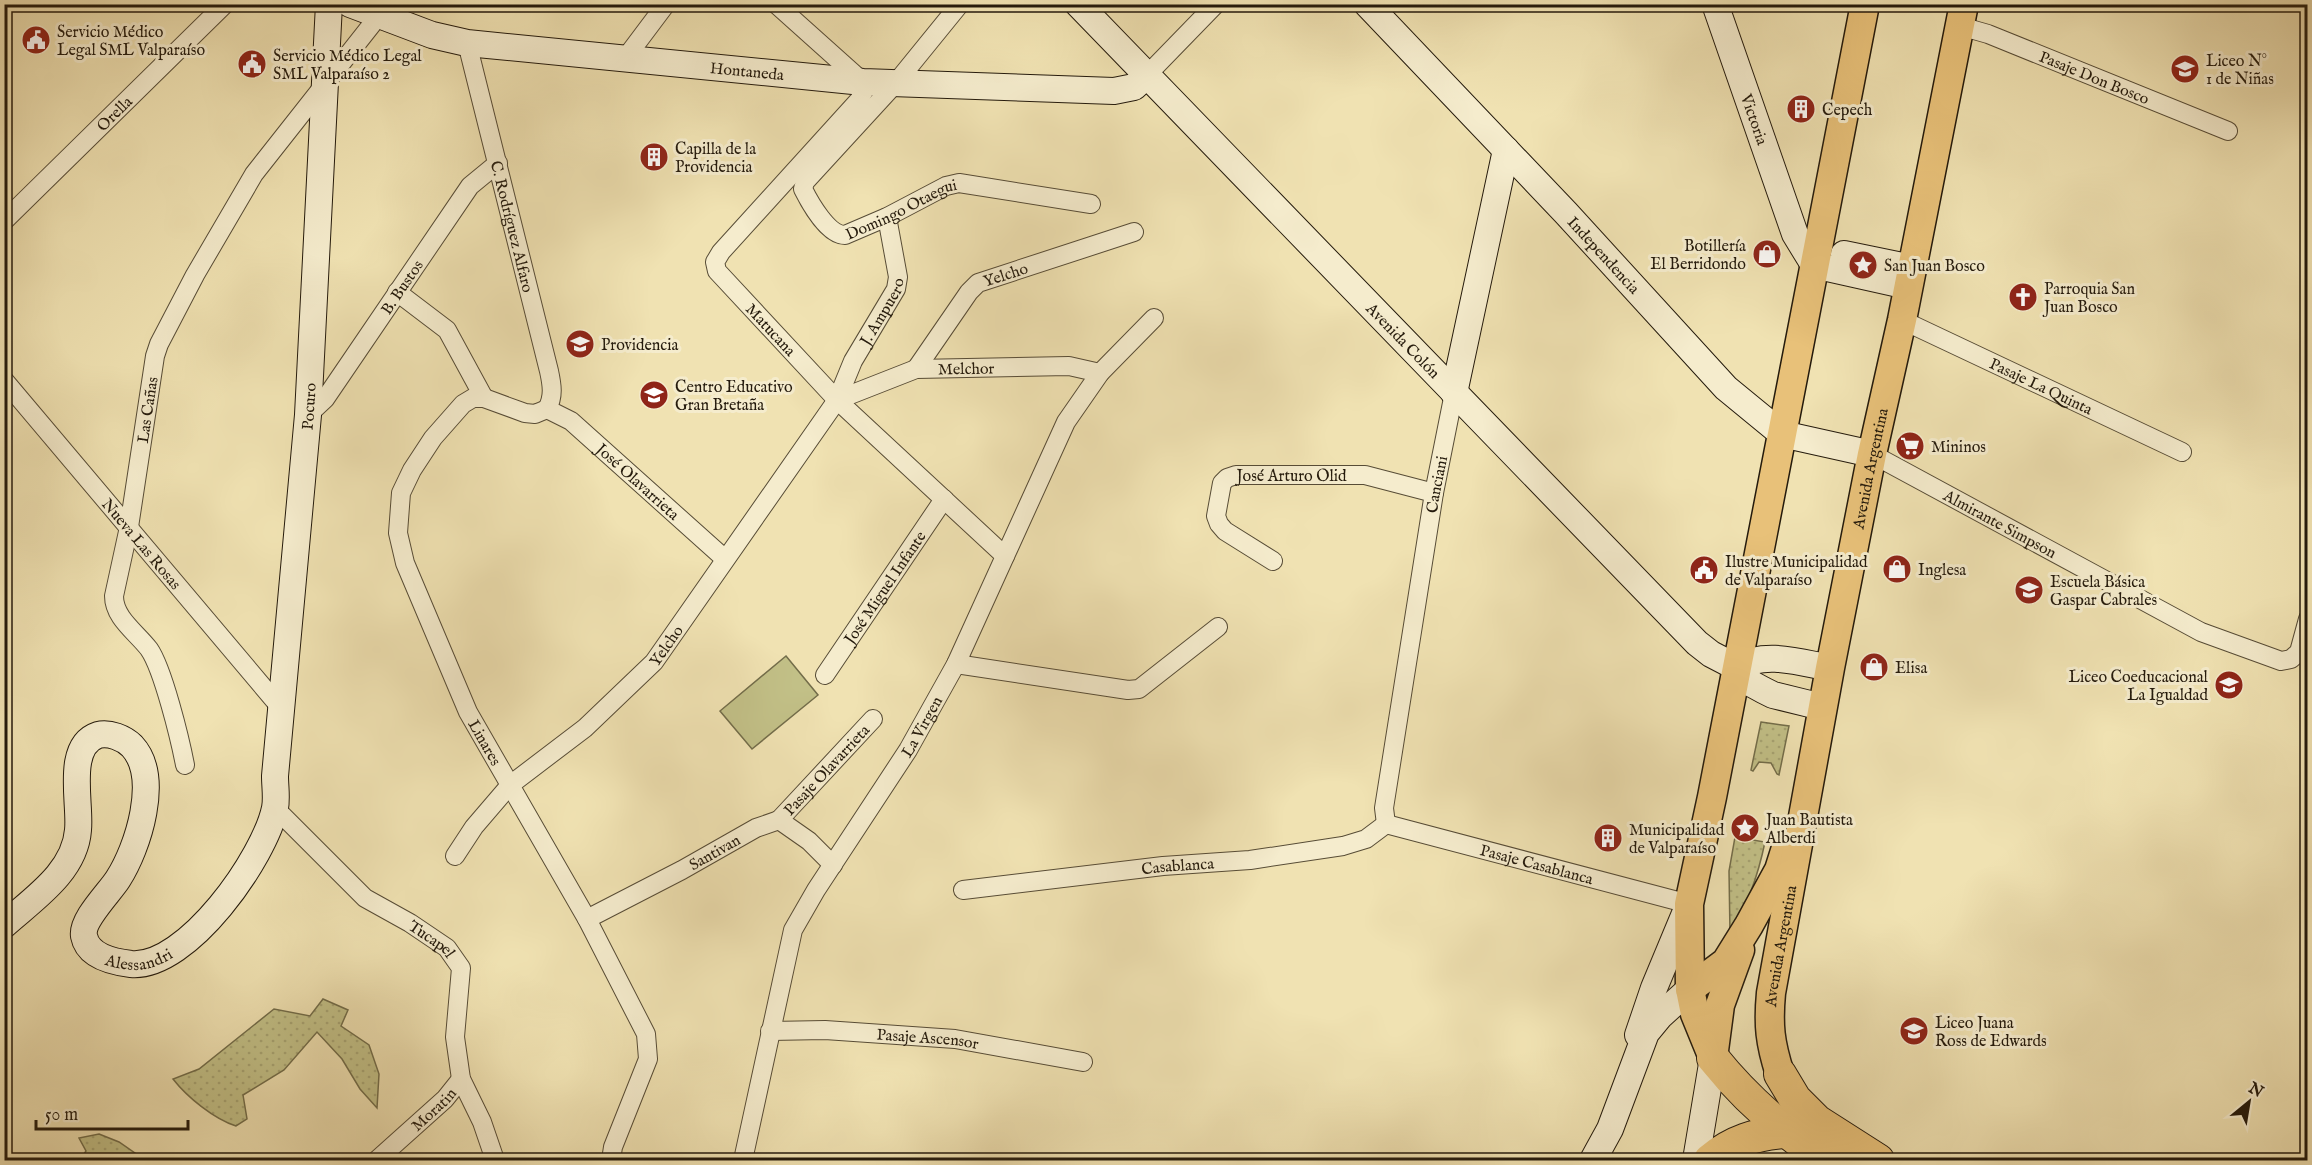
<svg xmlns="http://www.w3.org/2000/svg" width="2312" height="1165" font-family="'IM FELL English',serif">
<defs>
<pattern id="grass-dots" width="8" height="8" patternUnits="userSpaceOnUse" patternTransform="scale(1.5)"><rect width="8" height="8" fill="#c2c087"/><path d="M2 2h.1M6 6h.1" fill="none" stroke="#a7a473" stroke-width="1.8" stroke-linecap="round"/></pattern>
</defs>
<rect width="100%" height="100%" fill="#f0e2b2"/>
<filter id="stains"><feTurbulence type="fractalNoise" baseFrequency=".00333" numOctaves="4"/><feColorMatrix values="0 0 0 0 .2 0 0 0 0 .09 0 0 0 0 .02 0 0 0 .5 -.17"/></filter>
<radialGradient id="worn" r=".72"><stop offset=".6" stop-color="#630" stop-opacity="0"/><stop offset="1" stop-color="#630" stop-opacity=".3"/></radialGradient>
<!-- grass -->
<g fill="url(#grass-dots)" stroke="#736d4a" stroke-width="1.5">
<polygon points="1761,722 1789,726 1779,775 1777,774 1771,763 1759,762 1753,771 1751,770"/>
<path d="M1735 837 1765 842C1758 876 1748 905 1730 934L1729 871Z"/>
<path d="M323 999 348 1010 341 1026 369 1045 379 1074 377 1108 360 1089 342 1059 317 1032 284 1070 243 1095 247 1119 236 1126C214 1119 187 1097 173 1079L199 1069 274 1009 310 1016Z"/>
<polygon points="99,1134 119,1142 145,1160 80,1160 86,1151 79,1138"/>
</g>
<!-- garden -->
<polygon fill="#c2c087" stroke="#736d4a" stroke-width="1.5" points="786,656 818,695 752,749 720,711"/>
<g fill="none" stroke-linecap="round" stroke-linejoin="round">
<!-- street casing -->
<g stroke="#574c36" stroke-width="20">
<g id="street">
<path id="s1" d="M776 4 863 82 864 91 859 100 721 252 715 262 717 271 837 400 1005 556"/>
<path id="s2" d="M960 4 895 84 805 182 803 189C810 203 828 235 845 235L887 217 946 186 959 183 1091 204"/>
<path id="s3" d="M1960 26 1988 34 2228 131"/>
<path id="s4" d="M467 43 549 371C552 385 554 396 547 409"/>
<polyline points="624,60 666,4"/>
<polyline points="1147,75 1216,4"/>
<path id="s5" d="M4 221 225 4"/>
<polyline points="397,292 447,330 484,398"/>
<path id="s6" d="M1902 320 2182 452"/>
<path id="s7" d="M916 369 969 292 978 283 1134 232"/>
<path id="s8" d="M4 380 280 707"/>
<path id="s9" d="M837 400 916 369 1069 366 1100 373"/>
<path id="s10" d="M547 409 535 414 525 413 484 398H473L463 404 433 438 412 470 401 493 398 533 405 563 468 712 587 919 646 1034 648 1059 613 1147 611 1160"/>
<path id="s11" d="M547 409 571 421 725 559"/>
<path id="s12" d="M308 415 325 399 470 186 498 163"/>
<path id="s13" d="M1872 454 2201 632 2281 661 2291 659 2299 652 2308 619"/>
<path id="s14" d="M1273 561 1225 531 1219 524 1216 516 1222 483 1227 478 1236 475H1365L1434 493"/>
<polyline points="956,664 1128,690 1139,689 1218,627"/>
<path id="s15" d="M825 675 944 499"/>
<path id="s16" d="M185 765C180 739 163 669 149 649 136 632 114 618 114 596L129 527 155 356 159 344 195 275 254 174 388 4"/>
<path id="s17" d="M275 808 365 898 410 923 447 948 461 968 455 1037 461 1079 482 1122 495 1160"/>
<path id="s18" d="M779 820 873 719"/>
<path id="s19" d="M1386 824 1384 808 1434 493 1454 393"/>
<path id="s20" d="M1386 824 1689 904"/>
<path id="s21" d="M455 856 474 827 510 785 585 728 654 662 837 400 853 361 896 289 898 277 887 217"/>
<path id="s22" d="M963 890 1163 866 1250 860 1343 846 1366 839 1386 824"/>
<path id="s23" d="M587 919 682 870 756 828 779 820 809 841 833 865"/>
<path id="s24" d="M770 1031 825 1030 955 1039 1083 1062"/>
<path id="s25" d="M377 1160 445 1099 461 1079"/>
<path id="s26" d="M743 1160 793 930 816 890 908 750 956 664 1066 422 1100 373 1154 318"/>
</g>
</g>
<!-- secondary casing -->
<g stroke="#241a0c" stroke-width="28">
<g id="secondary">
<path id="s27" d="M350 4 432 35 467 43 863 82 1114 91 1134 87 1147 75"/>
<path id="s28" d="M1078 4 1697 643 1711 654 1736 667 1752 684 1763 690 1773 695 1822 707"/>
<path id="s29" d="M1367 4 1566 213 1726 388 1782 434 1872 454"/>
<path id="s30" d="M1715 4 1795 234 1814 265 1908 286"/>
<polyline points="1844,254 1912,268"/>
<polyline points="1454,393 1506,150"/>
<path d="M1736 667C1767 651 1798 662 1830 668"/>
<path id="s31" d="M4 925C33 899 75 872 78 830 81 804 65 746 98 735 109 732 124 738 132 746 161 777 138 848 118 879 110 892 81 920 84 936 88 957 114 962 131 964 187 969 265 857 275 808 277 798 275 787 275 776L308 415 329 4"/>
<polyline points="1638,1035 1654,988 1689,904"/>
<polyline points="1593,1160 1610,1129 1646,1033 1660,1016 1690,989"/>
<polyline points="1696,1160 1713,1058"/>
</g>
</g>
<!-- primary casing -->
<g stroke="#241a0c" stroke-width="31">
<g id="primary">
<polyline points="1690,989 1726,962 1749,925 1779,870 1785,851"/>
<polyline points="1713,1058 1695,1014 1690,989 1689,904 1712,797 1865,4"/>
<polyline points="1713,1058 1720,1005 1740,950"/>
<path id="s32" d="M1780 1074C1770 1043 1768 1025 1771 993L1830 668 1872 454 1902 320 1964 4"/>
</g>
</g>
<!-- highway casing -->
<g stroke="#241a0c" stroke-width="34">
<g id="highway">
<path d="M1713 1058C1745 1098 1783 1131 1825 1160"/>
<polyline points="1780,1074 1795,1099 1817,1121 1878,1160"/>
<path d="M1710 1160C1733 1141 1756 1134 1785 1132"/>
</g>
</g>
<!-- street -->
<use href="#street" stroke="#f5eccd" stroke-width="18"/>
<!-- secondary -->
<use href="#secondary" stroke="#f5eccd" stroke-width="26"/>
<!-- primary -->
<use href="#primary" stroke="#e8c179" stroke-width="28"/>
<!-- highway -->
<use href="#highway" stroke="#e8c179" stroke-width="32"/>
</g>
<!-- icons -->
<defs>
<g id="civic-disc" transform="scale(1.5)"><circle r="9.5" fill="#8f2418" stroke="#f5eccd"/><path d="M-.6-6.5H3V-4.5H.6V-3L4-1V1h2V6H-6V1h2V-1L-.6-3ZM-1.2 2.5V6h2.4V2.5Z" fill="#fff"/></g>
<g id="school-disc" transform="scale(1.5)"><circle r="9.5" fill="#8f2418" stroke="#f5eccd"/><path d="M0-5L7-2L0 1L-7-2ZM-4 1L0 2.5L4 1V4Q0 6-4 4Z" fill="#fff"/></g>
<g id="building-disc" transform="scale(1.5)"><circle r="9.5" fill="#8f2418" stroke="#f5eccd"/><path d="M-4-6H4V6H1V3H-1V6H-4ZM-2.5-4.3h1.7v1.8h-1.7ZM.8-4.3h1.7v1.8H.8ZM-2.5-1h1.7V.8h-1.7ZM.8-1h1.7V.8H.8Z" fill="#fff"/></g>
<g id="shop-disc" transform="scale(1.5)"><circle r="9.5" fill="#8f2418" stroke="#f5eccd"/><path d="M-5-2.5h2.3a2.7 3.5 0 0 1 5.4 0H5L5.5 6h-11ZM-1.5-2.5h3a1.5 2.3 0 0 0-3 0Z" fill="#fff"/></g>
<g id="sight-disc" transform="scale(1.5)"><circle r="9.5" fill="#8f2418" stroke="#f5eccd"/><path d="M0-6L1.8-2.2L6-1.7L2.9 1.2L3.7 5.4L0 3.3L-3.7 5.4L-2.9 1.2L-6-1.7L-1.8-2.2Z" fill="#fff"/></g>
<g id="church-disc" transform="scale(1.5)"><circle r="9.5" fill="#8f2418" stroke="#f5eccd"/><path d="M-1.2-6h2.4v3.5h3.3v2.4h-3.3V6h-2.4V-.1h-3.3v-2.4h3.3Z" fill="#fff"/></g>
<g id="university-disc" transform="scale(1.5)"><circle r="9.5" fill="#8f2418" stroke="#f5eccd"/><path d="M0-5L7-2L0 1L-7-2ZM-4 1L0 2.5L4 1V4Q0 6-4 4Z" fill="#fff"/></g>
<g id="supermarket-disc" transform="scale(1.5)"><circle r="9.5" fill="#8f2418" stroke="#f5eccd"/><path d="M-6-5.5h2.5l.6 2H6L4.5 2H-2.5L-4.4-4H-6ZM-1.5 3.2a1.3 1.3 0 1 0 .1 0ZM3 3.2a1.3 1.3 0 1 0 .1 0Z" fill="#fff"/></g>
</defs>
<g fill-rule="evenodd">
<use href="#civic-disc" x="36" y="40"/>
<use href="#civic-disc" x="252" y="64"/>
<use href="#school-disc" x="2185" y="69"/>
<use href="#building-disc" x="1801" y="109"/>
<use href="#building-disc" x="654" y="157"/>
<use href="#shop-disc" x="1767" y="254"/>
<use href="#sight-disc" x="1863" y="265"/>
<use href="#church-disc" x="2023" y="297"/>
<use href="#school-disc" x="580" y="344"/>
<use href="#university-disc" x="654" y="395"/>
<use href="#supermarket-disc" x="1910" y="446"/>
<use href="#shop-disc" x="1897" y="569"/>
<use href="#civic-disc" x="1704" y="570"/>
<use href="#school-disc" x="2029" y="590"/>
<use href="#shop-disc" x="1874" y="667"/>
<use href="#school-disc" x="2229" y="685"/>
<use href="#sight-disc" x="1745" y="828"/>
<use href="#building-disc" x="1608" y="838"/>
<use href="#school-disc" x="1914" y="1031"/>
</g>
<g text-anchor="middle" stroke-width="6" stroke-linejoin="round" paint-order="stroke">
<!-- poi labels -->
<g font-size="16" fill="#241a0c" stroke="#f5eccd" text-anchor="start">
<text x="57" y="37">Servicio Médico<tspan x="57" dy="18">Legal SML Valparaíso</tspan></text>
<text x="273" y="61">Servicio Médico Legal<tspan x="273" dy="18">SML Valparaíso 2</tspan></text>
<text x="2206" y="66">Liceo N°<tspan x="2206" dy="18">1 de Niñas</tspan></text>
<text x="1822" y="115">Cepech</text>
<text x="675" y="154">Capilla de la<tspan x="675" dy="18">Providencia</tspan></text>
<text x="1746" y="251" text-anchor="end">Botillería<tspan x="1746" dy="18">El Berridondo</tspan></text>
<text x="1884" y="271">San Juan Bosco</text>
<text x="2044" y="294">Parroquia San<tspan x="2044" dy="18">Juan Bosco</tspan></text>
<text x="601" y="350">Providencia</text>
<text x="675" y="392">Centro Educativo<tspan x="675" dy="18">Gran Bretaña</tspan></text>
<text x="1931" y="452">Mininos</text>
<text x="1725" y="567">Ilustre Municipalidad<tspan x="1725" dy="18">de Valparaíso</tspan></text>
<text x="1918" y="575">Inglesa</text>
<text x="2050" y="587">Escuela Básica<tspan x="2050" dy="18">Gaspar Cabrales</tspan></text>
<text x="1895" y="673">Elisa</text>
<text x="2208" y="682" text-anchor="end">Liceo Coeducacional<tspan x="2208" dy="18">La Igualdad</tspan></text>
<text x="1766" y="825">Juan Bautista<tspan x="1766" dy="18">Alberdi</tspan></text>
<text x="1629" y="835">Municipalidad<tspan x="1629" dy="18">de Valparaíso</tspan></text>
<text x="1935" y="1028">Liceo Juana<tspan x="1935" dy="18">Ross de Edwards</tspan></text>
</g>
<!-- street labels -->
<g font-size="16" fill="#241a0c" stroke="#f5eccd">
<text dy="6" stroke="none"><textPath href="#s27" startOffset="405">Hontaneda</textPath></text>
<text dy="6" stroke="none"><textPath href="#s3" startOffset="144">Pasaje Don Bosco</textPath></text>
<text dy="6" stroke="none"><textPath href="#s5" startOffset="154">Orella</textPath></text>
<text dy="6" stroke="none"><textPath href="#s30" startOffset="122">Victoria</textPath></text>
<text dy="6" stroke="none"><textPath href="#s2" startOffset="370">Domingo Otaegui</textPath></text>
<text dy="6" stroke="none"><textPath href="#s4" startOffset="189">C. Rodríguez Alfaro</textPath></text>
<text dy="6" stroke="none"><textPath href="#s29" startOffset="345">Independencia</textPath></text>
<text dy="6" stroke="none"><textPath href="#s7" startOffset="135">Yelcho</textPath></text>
<text dy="6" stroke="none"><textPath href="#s12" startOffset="159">B. Bustos</textPath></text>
<text dy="6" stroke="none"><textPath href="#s21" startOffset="699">J. Ampuero</textPath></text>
<text dy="6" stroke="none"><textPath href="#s1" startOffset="442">Matucana</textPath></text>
<text dy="6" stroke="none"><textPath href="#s28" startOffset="468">Avenida Colón</textPath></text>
<text dy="6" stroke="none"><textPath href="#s9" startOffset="135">Melchor</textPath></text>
<text dy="6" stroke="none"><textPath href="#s6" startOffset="154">Pasaje La Quinta</textPath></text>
<text dy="6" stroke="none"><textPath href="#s31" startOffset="1158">Pocuro</textPath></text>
<text dy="6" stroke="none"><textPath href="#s16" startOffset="376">Las Cañas</textPath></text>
<text dy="6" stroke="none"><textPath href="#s32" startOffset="616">Avenida Argentina</textPath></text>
<text dy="6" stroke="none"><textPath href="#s14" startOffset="180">José Arturo Olid</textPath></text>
<text dy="6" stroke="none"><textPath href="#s11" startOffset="117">José Olavarrieta</textPath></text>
<text dy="6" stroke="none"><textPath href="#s19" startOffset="344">Canciani</textPath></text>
<text dy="6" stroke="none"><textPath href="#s13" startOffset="146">Almirante Simpson</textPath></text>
<text dy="6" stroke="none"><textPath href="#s8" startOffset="214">Nueva Las Rosas</textPath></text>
<text dy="6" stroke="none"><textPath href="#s15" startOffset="106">José Miguel Infante</textPath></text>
<text dy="6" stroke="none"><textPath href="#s21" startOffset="300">Yelcho</textPath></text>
<text dy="6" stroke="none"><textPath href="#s26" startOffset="476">La Virgen</textPath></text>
<text dy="6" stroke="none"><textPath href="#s10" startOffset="466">Linares</textPath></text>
<text dy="6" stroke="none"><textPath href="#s18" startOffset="69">Pasaje Olavarrieta</textPath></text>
<text dy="6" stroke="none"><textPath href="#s23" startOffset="144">Santivan</textPath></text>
<text dy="6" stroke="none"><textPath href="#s20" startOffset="156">Pasaje Casablanca</textPath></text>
<text dy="6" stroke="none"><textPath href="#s22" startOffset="216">Casablanca</textPath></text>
<text dy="6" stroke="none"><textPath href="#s17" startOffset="206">Tucapel</textPath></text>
<text dy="6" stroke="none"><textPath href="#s32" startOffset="130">Avenida Argentina</textPath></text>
<text dy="6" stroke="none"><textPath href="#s31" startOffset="540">Alessandri</textPath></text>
<text dy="6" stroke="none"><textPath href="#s24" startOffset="158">Pasaje Ascensor</textPath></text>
<text dy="6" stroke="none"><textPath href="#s25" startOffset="76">Moratin</textPath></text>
</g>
</g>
<!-- margin -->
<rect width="2312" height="1165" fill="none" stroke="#f0e2b2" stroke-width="24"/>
<rect x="6" y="6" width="2300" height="1153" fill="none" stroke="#241a0c" stroke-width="3"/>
<rect x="12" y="12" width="2288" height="1141" fill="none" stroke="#241a0c" stroke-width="1.5"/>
<!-- north arrow -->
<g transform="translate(2249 1102) rotate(30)" stroke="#f5eccd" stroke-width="4.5" paint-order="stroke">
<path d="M0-4.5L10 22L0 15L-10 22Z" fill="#241a0c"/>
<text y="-9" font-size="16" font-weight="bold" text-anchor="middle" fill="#241a0c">N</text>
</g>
<!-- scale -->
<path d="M36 1120v9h152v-9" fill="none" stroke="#241a0c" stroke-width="3"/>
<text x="45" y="1120" font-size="18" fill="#241a0c" stroke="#f5eccd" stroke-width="4.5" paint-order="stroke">50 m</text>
<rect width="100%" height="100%" filter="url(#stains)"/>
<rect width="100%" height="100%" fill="url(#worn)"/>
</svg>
